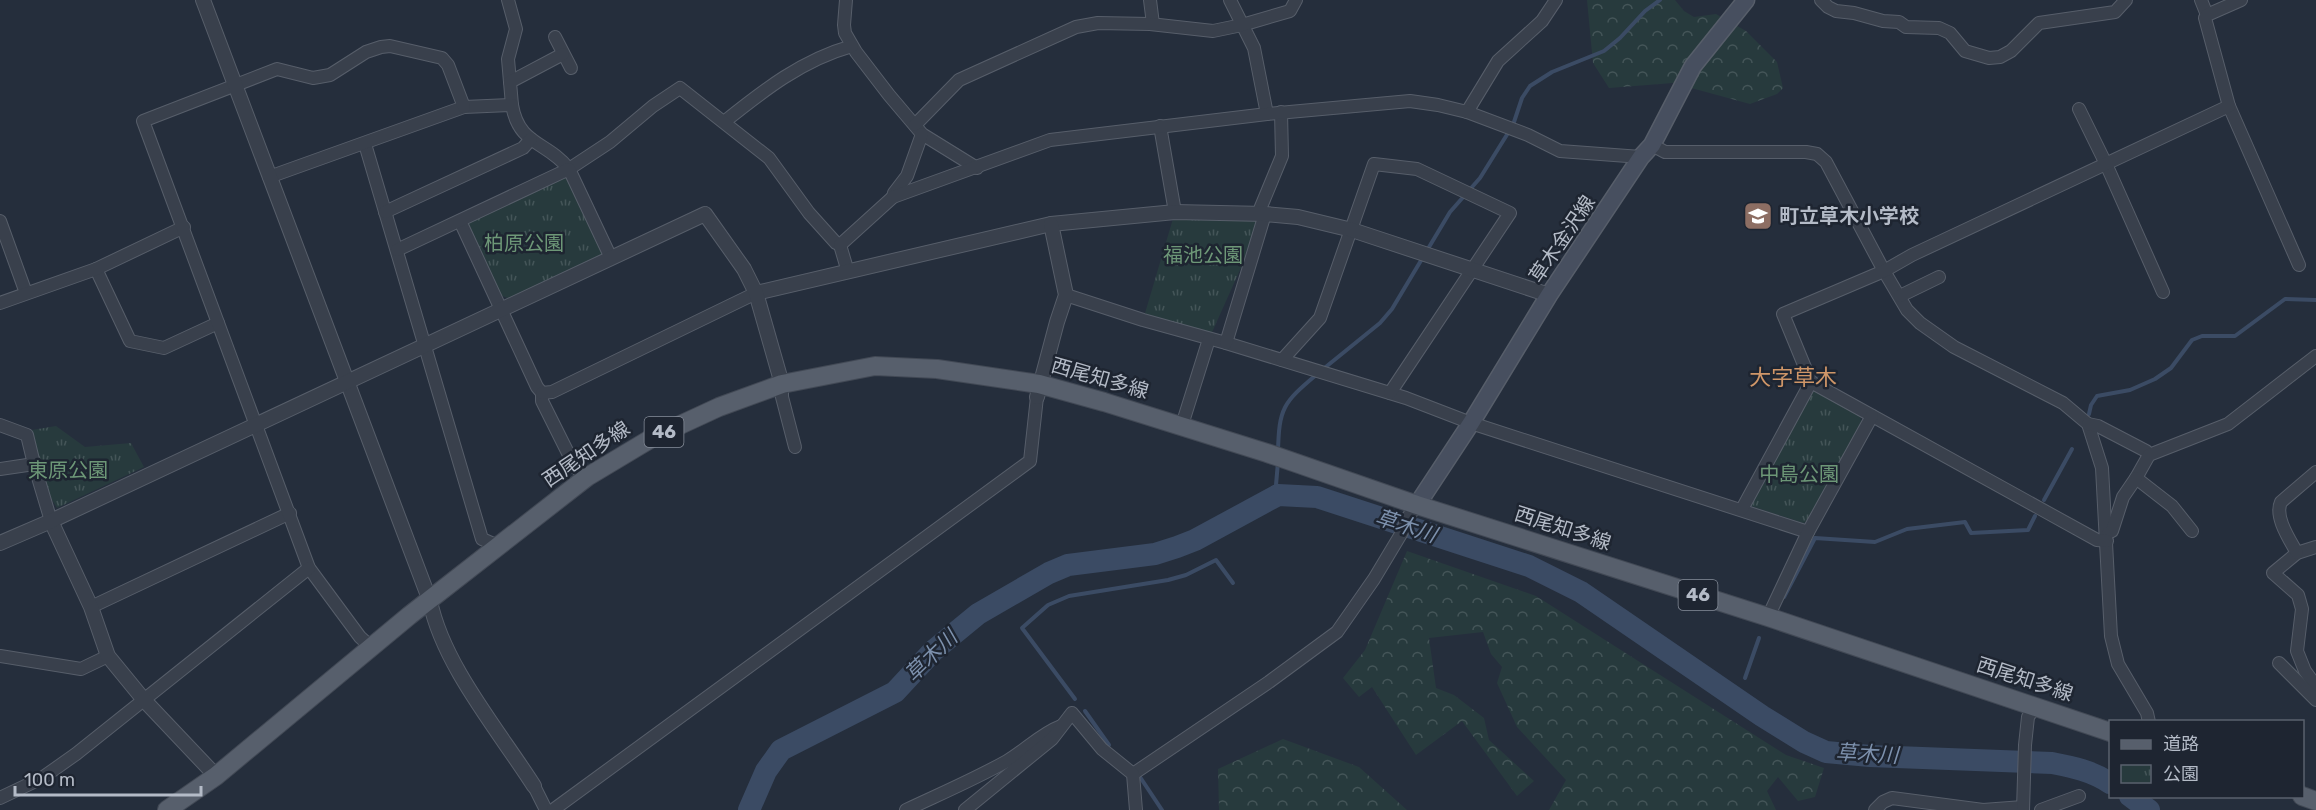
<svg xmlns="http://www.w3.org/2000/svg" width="2316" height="810" font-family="Rubik,'Noto Sans JP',sans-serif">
<defs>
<pattern id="forest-crowns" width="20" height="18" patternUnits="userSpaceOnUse" patternTransform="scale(1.5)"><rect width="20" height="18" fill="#273a3d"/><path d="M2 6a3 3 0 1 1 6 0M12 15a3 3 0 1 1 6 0" fill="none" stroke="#445558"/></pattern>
<pattern id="park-tufts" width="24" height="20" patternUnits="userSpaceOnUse" patternTransform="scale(1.5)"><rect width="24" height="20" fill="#273a3d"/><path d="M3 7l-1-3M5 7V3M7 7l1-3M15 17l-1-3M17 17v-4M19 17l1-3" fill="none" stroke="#445558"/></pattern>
</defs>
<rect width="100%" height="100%" fill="#252e3c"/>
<!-- forest -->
<g fill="url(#forest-crowns)">
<polygon points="1587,0 1675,0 1684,11 1694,17 1716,14 1746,31 1777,62 1783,88 1777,94 1750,104 1673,83 1609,88 1593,63"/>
<polygon points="1407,551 1536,596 1786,755 1824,768 1815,797 1798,801 1778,777 1767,791 1776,810 1549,810 1566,780 1517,727 1497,683 1502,667 1491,654 1483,632 1429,638 1436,688 1454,695 1484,718 1489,740 1534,781 1517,796 1462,721 1416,755 1372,687 1359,697 1343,678 1365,650"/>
<polygon points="1283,739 1359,767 1407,810 1219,810 1218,769"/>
</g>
<!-- park -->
<g fill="url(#park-tufts)">
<polygon points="568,175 604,253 514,300 499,295 460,221"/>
<polygon points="1175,212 1265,214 1209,339 1143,320"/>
<polygon points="1811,389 1860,414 1861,422 1809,521 1803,523 1748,505"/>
<polygon points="56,426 85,447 131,443 144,467 57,508 28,462 20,432"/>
</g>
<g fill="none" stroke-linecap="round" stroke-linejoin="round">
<!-- stream -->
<g stroke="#3b4b64" stroke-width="4">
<polyline points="1322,370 1380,323 1392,309 1450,212 1480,178 1513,125 1522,98 1530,86 1552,72 1604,51 1620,38 1645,11 1660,0"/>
<polyline points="2089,414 2091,405 2097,396 2130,390 2155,379 2171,368 2192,340 2202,336 2235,336 2285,299 2316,300"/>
<path d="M1278 452C1279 408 1283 403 1316 375"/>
<polyline points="1278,495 1276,485 1278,462"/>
<polyline points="2044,500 2072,449"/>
<polyline points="1784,597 1815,538 1875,542 1907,529 1965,522 1971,533 2028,530 2035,516"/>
<polyline points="1745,678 1759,638"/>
<polyline points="1075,699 1022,628 1048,605 1069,596 1168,580 1186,575 1216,560 1233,583"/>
<polyline points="1085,711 1109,745"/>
<polyline points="1140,777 1162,810"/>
</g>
<!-- river -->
<g stroke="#3b4b64" stroke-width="22">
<polyline points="2130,796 2149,810"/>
<path d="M749 810 766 771 781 750 895 692 933 651 978 614 1049 573 1068 565 1155 554 1177 547 1195 540 1278 495 1317 497 1529 566 1581 592 1762 716 1804 742 1826 752 1870 756 2052 763C2073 767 2092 771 2110 783"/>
</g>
<!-- minor casing -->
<g stroke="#575e6a" stroke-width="14">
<g id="minor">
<polyline points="508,0 516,29 508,59 510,82"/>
<polyline points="846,0 844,25 845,33 856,52 889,95 922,134 977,168"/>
<polyline points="1150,0 1153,24"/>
<polyline points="1230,0 1254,48 1267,114"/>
<polyline points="1821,0 1828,7 1836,11 1854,13 1883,21 1899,22 1906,27 1939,28 1950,33 1965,51 1989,58 2000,57 2011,51 2039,23 2115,12 2126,0"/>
<polyline points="2201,0 2207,15"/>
<polyline points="555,37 571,68"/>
<polyline points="512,105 510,82 563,54"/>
<polyline points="2229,106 2299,265"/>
<polyline points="2079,109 2106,164 2163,292"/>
<polyline points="1467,112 1498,61 1542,21 1556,0"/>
<path d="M724 122C764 90 802 60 852 46"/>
<polyline points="915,125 959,80 1076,27 1098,23 1150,24 1213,31 1242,25 1290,11 1296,0"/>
<polyline points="1160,126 1175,212"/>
<polyline points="365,144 482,539 498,546"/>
<polyline points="1652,145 1665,152 1806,152 1817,154 1826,162 1884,271 1907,310 1920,323 1954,347 2063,403 2088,424 2102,468 2111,636 2118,664 2147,713 2149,722"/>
<path d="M269 177 464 107 512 105C519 146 547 141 569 169L610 142 653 106 680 88 769 158 809 213 836 243 840 245 848 272"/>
<polyline points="893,197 894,193 907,176 922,134"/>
<polyline points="385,212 523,148 531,139"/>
<polyline points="1258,214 1282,156 1281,112"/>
<polyline points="0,221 26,293"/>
<polyline points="460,221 537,387 542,393 542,401 575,467 587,477"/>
<polyline points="840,245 893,197 1050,140 1267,114 1410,101 1438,105 1467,112 1528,135 1560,151 1641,157"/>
<polyline points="397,250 569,169 611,258"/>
<polyline points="96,269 130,341 164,348 218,323"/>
<polyline points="1066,295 1143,320 1226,343 1406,398 1471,423 1808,532"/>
<polyline points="1900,296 1939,277"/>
<polyline points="0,303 96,269 184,227"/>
<polyline points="1226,343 1265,214"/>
<polyline points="1282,360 1320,318 1374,164 1417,169 1510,213 1390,393"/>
<polyline points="782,384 782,397 795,447"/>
<polyline points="542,393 552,392 756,293"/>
<polyline points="2088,424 2098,426 2146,451 2149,455"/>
<polyline points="0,425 27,435 34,464"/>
<polyline points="1182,425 1209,339"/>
<polyline points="0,469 34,464 51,521"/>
<polyline points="1742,509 1811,382"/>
<polyline points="2192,531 2172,506 2136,478 2149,455 2228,424 2316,356"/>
<polyline points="2108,533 2112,531 2123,497 2136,478"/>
<polyline points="2107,541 2097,540 1811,382 1783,314 1884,271 1912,255 2229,106 2205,18 2207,15 2241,0"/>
<polyline points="2316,547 2297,553 2273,573 2298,595 2302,609 2297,651 2305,671 2316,686"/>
<path d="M2297 553C2290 540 2274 517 2281 502L2316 472"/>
<polyline points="91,607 290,513"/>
<polyline points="1768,617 1808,532 1872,416"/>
<polyline points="371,647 360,637 309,568 143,121 277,69 313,78 330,75 366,52 381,47 390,46 442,58 448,65 464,107"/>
<polyline points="0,656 81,669 108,656"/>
<polyline points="2279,663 2316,700"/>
<polyline points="1133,774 1269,682 1337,632 1374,579 1401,534 1408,517 1417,505"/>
<polyline points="534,786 546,810"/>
<polyline points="0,798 42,778 76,754 309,568"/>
<polyline points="553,810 1030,461 1037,397"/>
<path d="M906 810C940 794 975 779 1007 761 1026 750 1040 734 1061 726"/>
<polyline points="965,810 1052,739 1072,713 1102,749 1133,774 1136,810"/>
<polyline points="1875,810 1883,802 1892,798 1983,810 2023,807"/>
<polyline points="2023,810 2025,745 2028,717 2036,705"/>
<polyline points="2041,810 2079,796"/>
</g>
</g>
<!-- tertiary casing -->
<g stroke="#575e6a" stroke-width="16">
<g id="tertiary">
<path d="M203 0 430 601C443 665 499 731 534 786"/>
<polyline points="756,293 1051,224 1175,212 1265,214 1298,217 1352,230 1549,295"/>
<polyline points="1037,397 1057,322 1066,295 1051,224"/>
<polyline points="51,521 91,607 108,656 144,700 216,776"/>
<polyline points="0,543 51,521 705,214 744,269 756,293 782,384"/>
</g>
</g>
<!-- secondary casing -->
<g stroke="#575e6a" stroke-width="19">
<polyline id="secondary" points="1417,505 1471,423 1549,295 1641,157 1652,145 1693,66 1746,0"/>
</g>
<!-- primary casing -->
<g stroke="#424955" stroke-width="20">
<g id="primary">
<polyline points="2302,796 2316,801"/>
<polyline points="167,810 216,776 410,615 587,477 652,438 719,407 782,384 875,366 937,369 1039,384 1104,402 1267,453 1417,505 1768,617 2110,732"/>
</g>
</g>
<!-- minor -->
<use href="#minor" stroke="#39404c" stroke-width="12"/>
<!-- tertiary -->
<use href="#tertiary" stroke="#39404c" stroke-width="14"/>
<!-- secondary -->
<use href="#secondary" stroke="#474f5f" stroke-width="16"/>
<!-- primary -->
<use href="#primary" stroke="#575f6c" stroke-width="18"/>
</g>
<!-- icons -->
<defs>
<g id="school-square" transform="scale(1.5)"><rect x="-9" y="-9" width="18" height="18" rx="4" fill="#8d6e63" stroke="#1e2531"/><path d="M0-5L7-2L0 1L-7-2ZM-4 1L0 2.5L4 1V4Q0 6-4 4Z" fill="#fff"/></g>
</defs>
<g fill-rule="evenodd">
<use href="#school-square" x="1758" y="216"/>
</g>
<g text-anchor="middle" stroke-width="5" stroke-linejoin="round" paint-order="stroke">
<!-- shield labels -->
<g fill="#1e2531" stroke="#878e9a" stroke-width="1.5">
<rect x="644.5" y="417" width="39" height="30" rx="4.5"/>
<rect x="1678.5" y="580" width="39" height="30" rx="4.5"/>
</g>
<g font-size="18" font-weight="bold" fill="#b4bbc7">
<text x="664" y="438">46</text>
<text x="1698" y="601">46</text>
</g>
<!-- poi labels -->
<g font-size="20" font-weight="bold" fill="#b4bbc7" stroke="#1e2531" text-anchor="start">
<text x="1779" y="223">町立草木小学校</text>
</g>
<!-- street labels -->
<g font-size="20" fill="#b4bbc7" stroke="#1e2531">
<text transform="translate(1562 239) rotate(-56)" y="7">草木金沢線</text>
<text transform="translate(1100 378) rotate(16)" y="7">西尾知多線</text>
<text transform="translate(586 454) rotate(-34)" y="7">西尾知多線</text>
<text transform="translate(1563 528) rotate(18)" y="7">西尾知多線</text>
<text transform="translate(2025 679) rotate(18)" y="7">西尾知多線</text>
</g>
<!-- park labels -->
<g font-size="20" fill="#6d9777" stroke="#1e2531">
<text x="524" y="250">柏原公園</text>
<text x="1203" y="262">福池公園</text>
<text x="68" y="477">東原公園</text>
<text x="1799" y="481">中島公園</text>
</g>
<!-- water labels -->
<g font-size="21" font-style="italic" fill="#7d91ad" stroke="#1e2531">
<text transform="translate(1406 526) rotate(18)" y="7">草木川</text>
<text transform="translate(931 656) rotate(-44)" y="7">草木川</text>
<text transform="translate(1867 754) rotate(3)" y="7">草木川</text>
</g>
<!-- quarter labels -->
<g font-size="22" fill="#cf9668" stroke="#1e2531">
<text x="1793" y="385">大字草木</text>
</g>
</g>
<!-- legend -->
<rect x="2109" y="720" width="195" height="78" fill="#1e2531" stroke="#5a616d" stroke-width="1.5"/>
<rect x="2121" y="740" width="30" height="9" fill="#575f6c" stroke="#5a616d" stroke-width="1.5"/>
<text x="2163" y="750" font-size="18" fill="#b4bbc7">道路</text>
<rect x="2121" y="765" width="30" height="18" fill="url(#park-tufts)" stroke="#5a616d" stroke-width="1.5"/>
<text x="2163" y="780" font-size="18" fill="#b4bbc7">公園</text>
<!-- scale -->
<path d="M15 786v9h186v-9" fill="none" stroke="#b4bbc7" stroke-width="3"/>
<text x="24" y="786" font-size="18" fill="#b4bbc7" stroke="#1e2531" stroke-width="4.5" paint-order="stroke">100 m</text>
</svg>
